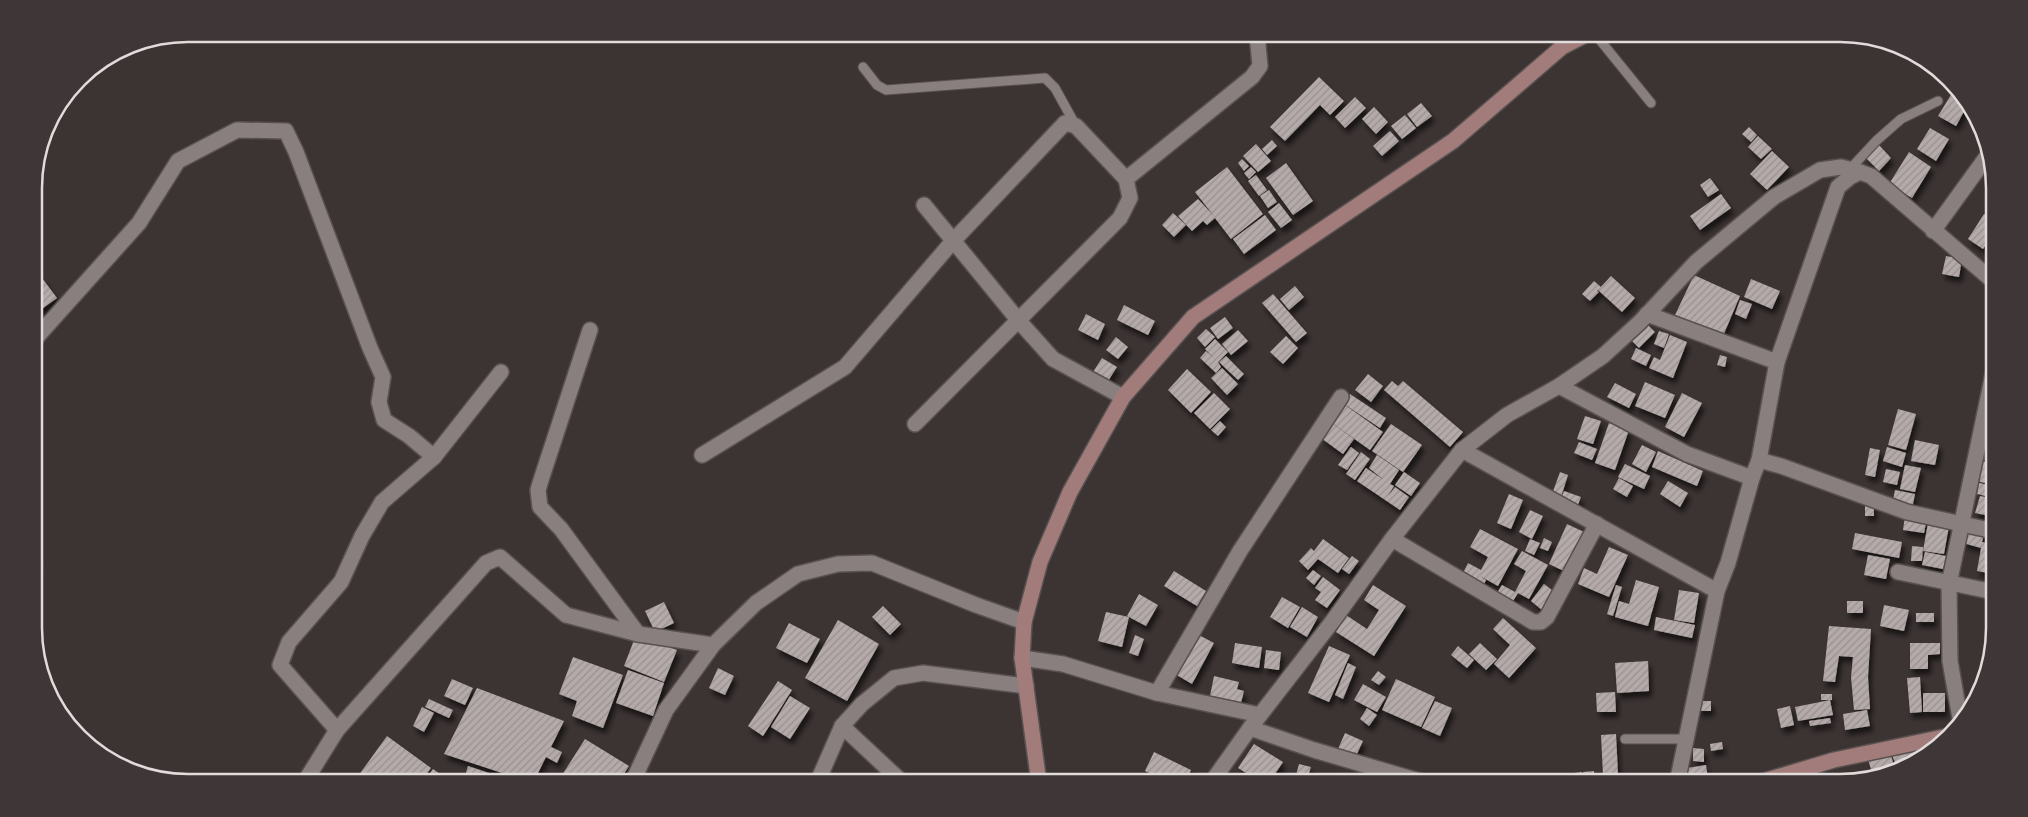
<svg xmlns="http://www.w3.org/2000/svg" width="2028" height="817" font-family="Raleway,sans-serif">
<defs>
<pattern id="building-hatch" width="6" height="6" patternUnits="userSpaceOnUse" patternTransform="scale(1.25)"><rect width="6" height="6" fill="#b4aaa9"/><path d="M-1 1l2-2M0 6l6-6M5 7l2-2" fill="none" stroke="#98908f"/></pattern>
<filter id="shadow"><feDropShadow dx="3" dy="5.5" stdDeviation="2.5" flood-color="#0009"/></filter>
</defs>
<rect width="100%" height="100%" fill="#3c3333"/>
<!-- building -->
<g fill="url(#building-hatch)" filter="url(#shadow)">
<polygon points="1319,77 1344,101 1330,115 1320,105 1285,141 1270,127"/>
<polygon points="1952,93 1964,100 1967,106 1956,126 1938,116"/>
<polygon points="1355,97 1366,108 1345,128 1335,117"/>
<polygon points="1421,103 1432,116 1417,127 1407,114"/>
<polygon points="1374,107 1388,122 1376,134 1362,119"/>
<polygon points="1405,115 1416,128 1402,139 1391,126"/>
<polygon points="1749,127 1757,135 1751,142 1742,134"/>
<polygon points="1930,128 1949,139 1936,161 1917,149"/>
<polygon points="1390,131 1399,141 1382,156 1373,146"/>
<polygon points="1758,136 1772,149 1761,159 1748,147"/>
<polygon points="1272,140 1277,146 1267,155 1262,149"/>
<polygon points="1256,144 1271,161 1258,172 1243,156"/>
<polygon points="1879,145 1891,158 1879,171 1866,158"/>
<polygon points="1772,151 1789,167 1767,190 1750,174"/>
<polygon points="1909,152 1931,167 1912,198 1889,184"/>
<polygon points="1242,159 1249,166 1244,171 1238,163"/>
<polygon points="1286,163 1313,201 1293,215 1266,178"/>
<polygon points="1227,167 1263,214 1231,239 1215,218 1207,225 1203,221 1192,231 1178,216 1198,199 1214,216 1195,192"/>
<polygon points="1251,167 1256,172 1249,179 1244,173"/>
<polygon points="1256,175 1267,190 1259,196 1248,181"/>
<polygon points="1710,178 1719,190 1708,197 1700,185"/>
<polygon points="1269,190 1277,202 1268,208 1260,196"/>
<polygon points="1721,194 1731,208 1700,230 1690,216"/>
<polygon points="1279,203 1292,220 1281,228 1268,212"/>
<polygon points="1173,213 1186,225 1174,237 1162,225"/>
<polygon points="1984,214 1993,219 1993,233 1983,249 1968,239"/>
<polygon points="1265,215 1276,230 1244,254 1233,239"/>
<polygon points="1946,256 1962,259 1959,277 1942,274"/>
<polygon points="1694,275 1740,296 1723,336 1675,315"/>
<polygon points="1611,276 1635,298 1622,312 1598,290"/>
<polygon points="42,278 57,298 35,314 35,284"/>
<polygon points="1751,279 1780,291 1772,309 1744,297"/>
<polygon points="1594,281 1601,287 1597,291 1599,292 1590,301 1582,294"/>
<polygon points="1295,286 1304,297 1289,310 1280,299"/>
<polygon points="1273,294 1307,333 1296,342 1262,303"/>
<polygon points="1740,300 1752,304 1746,319 1735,314"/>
<polygon points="1124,305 1155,321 1148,335 1117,320"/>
<polygon points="1086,314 1105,324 1098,340 1078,330"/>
<polygon points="1225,317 1233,328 1218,339 1210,328"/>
<polygon points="1645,322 1655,332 1639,348 1629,338"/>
<polygon points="1206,329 1215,337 1205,347 1197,338"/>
<polygon points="1238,330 1248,341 1231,355 1222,344"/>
<polygon points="1659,331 1669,334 1664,348 1654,344"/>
<polygon points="1670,335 1687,342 1673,378 1649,368 1654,357 1660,360"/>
<polygon points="1286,336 1298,348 1283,364 1270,352"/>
<polygon points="1116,337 1128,347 1118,359 1106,350"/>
<polygon points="1215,339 1228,352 1218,362 1221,367 1216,373 1200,358 1206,351 1215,359 1205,349"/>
<polygon points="1636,348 1651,355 1646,366 1631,359"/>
<polygon points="1720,355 1727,357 1725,367 1717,365"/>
<polygon points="1226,356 1244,374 1238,380 1219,362"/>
<polygon points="1102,358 1117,367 1108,381 1093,372"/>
<polygon points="1222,368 1238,384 1227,395 1211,378"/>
<polygon points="1187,369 1211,392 1191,413 1168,390"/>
<polygon points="1368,374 1383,386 1371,402 1355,390"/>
<polygon points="1392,381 1398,386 1403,381 1463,432 1450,447 1384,390"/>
<polygon points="1645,382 1675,395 1665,418 1635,406"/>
<polygon points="1615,383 1636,394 1629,408 1607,397"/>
<polygon points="1214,393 1230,409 1210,429 1194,413"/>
<polygon points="1682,393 1702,403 1684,437 1665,427"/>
<polygon points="1350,394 1386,418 1380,428 1344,404"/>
<polygon points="1345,405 1383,432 1370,450 1332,423"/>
<polygon points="1898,409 1916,414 1906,450 1888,445"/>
<polygon points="1585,416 1601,421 1593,444 1577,439"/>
<polygon points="1220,421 1226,427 1218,436 1211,430"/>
<polygon points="1332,423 1354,439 1343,454 1321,438"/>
<polygon points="1609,423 1629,430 1615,470 1595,463"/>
<polygon points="1391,424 1422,445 1403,472 1372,451"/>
<polygon points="1915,440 1939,445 1935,465 1911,461"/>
<polygon points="1579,442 1597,449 1592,460 1574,453"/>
<polygon points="1642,445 1656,452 1646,472 1632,464"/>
<polygon points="1351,447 1359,453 1347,470 1338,465"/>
<polygon points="1887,447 1906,453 1902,467 1883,461"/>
<polygon points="1870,448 1880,450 1875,477 1865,475"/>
<polygon points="1658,451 1703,471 1697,486 1652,467"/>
<polygon points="1361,452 1370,459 1355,480 1346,474"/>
<polygon points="1377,455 1399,470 1390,484 1394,486 1388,496 1395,487 1409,497 1400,510 1357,481 1366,468 1384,480 1369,468"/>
<polygon points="1980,461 1994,464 1994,485 1976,481"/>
<polygon points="1625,464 1650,476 1644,489 1618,477"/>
<polygon points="1905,465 1921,468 1915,492 1900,489"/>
<polygon points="1886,469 1900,472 1897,485 1883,482"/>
<polygon points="1404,472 1420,483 1411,496 1395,485"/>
<polygon points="1560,472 1568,475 1561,497 1552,494"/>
<polygon points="1619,478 1633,486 1627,497 1613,489"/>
<polygon points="1668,481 1688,493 1680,507 1660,494"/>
<polygon points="1979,483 1994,486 1994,498 1977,494"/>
<polygon points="1895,490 1915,494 1912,509 1892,505"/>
<polygon points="1564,491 1581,497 1577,507 1560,501"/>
<polygon points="1509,494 1523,500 1511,529 1497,523"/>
<polygon points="1980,496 1994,499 1990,516 1975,513"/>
<rect x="1865" y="504" width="9" height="12"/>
<polygon points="1530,510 1543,516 1532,539 1519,532"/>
<polygon points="1905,516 1927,519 1924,533 1903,530"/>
<polygon points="1928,523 1949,526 1944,554 1923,551"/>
<polygon points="1567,524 1584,532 1566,572 1549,564"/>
<polygon points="1967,527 1985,531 1982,542 1994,544 1994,574 1977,571 1981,548 1963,543"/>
<polygon points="1480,529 1518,549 1498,586 1480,576 1486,580 1484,584 1463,573 1468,563 1481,570 1488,557 1470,547"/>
<polygon points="1855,533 1902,542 1899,558 1852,549"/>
<polygon points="1544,538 1552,542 1548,551 1540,548"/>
<polygon points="1323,539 1349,558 1338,573 1318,559 1308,570 1299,561 1311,548 1314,551"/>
<polygon points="1530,539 1540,543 1534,555 1525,551"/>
<polygon points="1912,546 1923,547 1922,561 1911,561"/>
<polygon points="1609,547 1628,555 1609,597 1578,584 1584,568 1597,574"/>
<polygon points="1522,551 1548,565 1529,599 1518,593 1513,601 1497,593 1502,585 1515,592 1526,571 1514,564"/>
<polygon points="1925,552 1946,556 1943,569 1922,565"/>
<polygon points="1868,555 1890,559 1886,579 1864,575"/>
<polygon points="1352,556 1359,561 1349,574 1342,569"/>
<polygon points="1313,570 1321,576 1314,585 1306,578"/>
<polygon points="1174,571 1206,591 1197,606 1164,586"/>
<polygon points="1323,577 1340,590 1327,608 1315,600 1321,592 1315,588"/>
<polygon points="1636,580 1659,587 1648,626 1615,617 1619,601 1629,604"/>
<polygon points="1544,584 1556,593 1542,610 1531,601"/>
<polygon points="1373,585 1406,606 1374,656 1336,632 1346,615 1367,629 1379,610 1364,600"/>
<polygon points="1616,585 1622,587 1613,616 1607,614"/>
<polygon points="1679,590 1699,593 1694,623 1674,620"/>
<polygon points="1139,594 1158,605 1146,626 1127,616"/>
<polygon points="1282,597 1300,607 1288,628 1270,617"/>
<rect x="1847" y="601" width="16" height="12"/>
<polygon points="664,602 674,623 655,632 645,611"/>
<polygon points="1884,605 1909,610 1904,631 1880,626"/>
<polygon points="883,606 901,624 890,635 872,617"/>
<polygon points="1302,607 1318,617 1307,637 1290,627"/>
<polygon points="1106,612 1129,617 1122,647 1098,641"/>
<rect x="1916" y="613" width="18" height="9"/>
<polygon points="1656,617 1695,625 1692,638 1654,630"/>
<polygon points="1503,618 1536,648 1509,678 1494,664 1510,645 1493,629"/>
<polygon points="838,620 879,644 847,701 805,678"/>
<polygon points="789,623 820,639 807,663 776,648"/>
<polygon points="1829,626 1871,629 1868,677 1870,709 1854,710 1851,677 1853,657 1839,656 1835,682 1823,681"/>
<polygon points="1197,634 1214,643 1192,684 1175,674"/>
<polygon points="636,635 677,650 664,682 624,666"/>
<polygon points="1135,635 1144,639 1138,656 1129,653"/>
<polygon points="1235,643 1262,647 1259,668 1232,663"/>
<polygon points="1480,643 1497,659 1486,670 1469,654"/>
<polygon points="1910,643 1940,643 1940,654 1928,655 1928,669 1910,669"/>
<polygon points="1329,646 1350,655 1329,702 1308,693"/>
<polygon points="1458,646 1474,660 1467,668 1451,655"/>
<polygon points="1266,650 1281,652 1279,670 1264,668"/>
<polygon points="573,657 623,675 603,728 572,716 577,701 559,694"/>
<polygon points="1648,661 1649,691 1617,693 1615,663"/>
<polygon points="1348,663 1356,667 1343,699 1335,695"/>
<polygon points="718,668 734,676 725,695 709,688"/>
<polygon points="628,670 664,683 653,716 616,703"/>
<polygon points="1378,671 1386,677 1379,685 1371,680"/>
<polygon points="1214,676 1239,682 1237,689 1244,691 1241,703 1210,696"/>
<polygon points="1920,677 1922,712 1910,713 1907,678"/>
<polygon points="452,679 473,688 465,705 444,696"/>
<polygon points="1396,679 1435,697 1421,727 1382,710"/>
<polygon points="778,681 792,690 763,736 748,726"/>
<polygon points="1363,684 1386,697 1377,712 1354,700"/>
<polygon points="477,688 564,721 551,747 562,752 557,763 546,757 533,783 444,754"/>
<polygon points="1615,692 1616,712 1597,712 1596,693"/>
<rect x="1923" y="693" width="22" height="19"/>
<rect x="1821" y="694" width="11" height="6"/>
<polygon points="790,696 810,708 790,739 771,727"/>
<polygon points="1976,696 1968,712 1967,697"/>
<polygon points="429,699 453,710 449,718 425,707"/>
<polygon points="1830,700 1833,715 1798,721 1795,707"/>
<polygon points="1435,701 1452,708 1440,736 1422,728"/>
<rect x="1698" y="701" width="13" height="10"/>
<polygon points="1790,706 1794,725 1781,728 1777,709"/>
<polygon points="422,707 434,713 424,732 413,726"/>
<polygon points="1367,708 1377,715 1369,726 1360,719"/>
<polygon points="1867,710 1870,726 1845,730 1843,714"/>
<polygon points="1830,718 1831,723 1810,726 1809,721"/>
<polygon points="1345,733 1363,741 1356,756 1338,749"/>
<polygon points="1616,734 1618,774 1603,775 1601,735"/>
<polygon points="387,736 431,768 420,783 353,783"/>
<polygon points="585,739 629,766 618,783 557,783"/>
<polygon points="1932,741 1934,751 1922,757 1919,745"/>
<polygon points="1722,742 1723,749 1711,751 1710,744"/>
<polygon points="1254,744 1283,762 1269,783 1262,783 1238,768"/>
<polygon points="1917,746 1921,758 1898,770 1892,755"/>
<polygon points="1693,748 1704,749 1704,762 1693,761"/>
<polygon points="1154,752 1191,770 1185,783 1170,783 1145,771"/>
<polygon points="1890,753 1896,771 1889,775 1874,778 1868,760"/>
<polygon points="1299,764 1311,767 1306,782 1295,779"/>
<polygon points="1706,765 1708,779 1689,782 1687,768"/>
<polygon points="468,766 495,775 492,783 463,783"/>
<polygon points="433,769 450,781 448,783 423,783"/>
<polygon points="1594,771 1595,783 1584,783 1583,772"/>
<polygon points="1818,771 1820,783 1797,783 1796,776"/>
<polygon points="1582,772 1583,783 1558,783 1558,775"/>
<polygon points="1242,774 1257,783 1237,783"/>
<polygon points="1281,774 1302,783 1277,783"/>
<polygon points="1857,774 1858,781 1843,783 1842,777"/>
<polygon points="1151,775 1164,783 1145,783"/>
<polygon points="500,776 521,783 498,783"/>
</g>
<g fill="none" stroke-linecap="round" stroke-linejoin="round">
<!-- lane casing -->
<g stroke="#585150" stroke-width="11">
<g id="lane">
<polyline points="1595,34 1651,103"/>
<polyline points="863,67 877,85 886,90 1045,78 1055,88 1076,126"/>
<polyline points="1850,169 1876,141 1901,119 1938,101"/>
<polyline points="36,566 38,567"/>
<polyline points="1625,739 1686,739"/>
</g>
</g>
<!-- street casing -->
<g stroke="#585150" stroke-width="18">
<g id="street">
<polyline points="924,205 1019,321 1053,359 1123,397"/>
<polyline points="1933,231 1988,155"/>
<polyline points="1647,314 1777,362"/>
<polyline points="590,330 541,480 538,490 540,507 561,529 638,634"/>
<polyline points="35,339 139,223 178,161 237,130 286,131 296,152 370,348 383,377 379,402 384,420 409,436 434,457 382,502 362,536 341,582 289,642 280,665 337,730"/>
<polyline points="1559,386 1687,454 1752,478"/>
<polyline points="915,424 1120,218 1130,198 1126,179 1252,77 1260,66 1257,34"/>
<polyline points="1462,450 1717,591"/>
<polyline points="702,455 845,367 953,241 1065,123 1076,126 1126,179"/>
<polyline points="434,457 501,372"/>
<polyline points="1759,460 1781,466 1907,512 1994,531"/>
<polyline points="1392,539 1533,622 1541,622 1547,617 1597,524"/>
<polyline points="1898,572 1994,592"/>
<polyline points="1022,658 1063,664 1157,693 1260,715"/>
<polyline points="1157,693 1240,551 1341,397"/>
<polyline points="1961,724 1950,661 1949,584 1993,374"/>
<polyline points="842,726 903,783"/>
<polyline points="1250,728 1314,750 1426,783"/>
<polyline points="304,783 337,730 486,563 500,557 566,615 638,634 713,645"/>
<polyline points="632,783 666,710 713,645 756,603 798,574 838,564 872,563 976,605 1024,622"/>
<polyline points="817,783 842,726 862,704 894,678 923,673 1026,686"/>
<polyline points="1211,783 1250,728 1332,622 1392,539 1462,450 1507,415 1559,386 1603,356 1640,322 1696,262 1774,197 1820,170 1841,167 1860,172"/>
<polyline points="1677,783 1717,591 1728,563 1752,478 1759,460 1777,362 1838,187 1850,177 1860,172 1871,176 1993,281"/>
</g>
</g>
<!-- secondary casing -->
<g stroke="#585150" stroke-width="18">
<g id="secondary">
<polyline points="1039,783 1022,658 1024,622 1040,562 1070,492 1123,397 1193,317 1453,141 1562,47 1587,34"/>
<polyline points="1757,783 1834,760 1948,736"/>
</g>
</g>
<!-- lane -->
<use href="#lane" stroke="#897f7e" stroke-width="9"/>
<!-- street -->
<use href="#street" stroke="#897f7e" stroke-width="15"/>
<!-- secondary -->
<use href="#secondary" stroke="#a17c7a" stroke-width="15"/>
</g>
<!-- crop -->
<path d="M0 0H2028V817H0ZM188 42H1840A146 146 0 0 1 1986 188V628A146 146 0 0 1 1840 774H188A146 146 0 0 1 42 628V188A146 146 0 0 1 188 42Z" fill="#3f3737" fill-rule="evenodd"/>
<path fill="none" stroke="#e1dbdb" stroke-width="2.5" d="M188 42H1840A146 146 0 0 1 1986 188V628A146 146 0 0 1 1840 774H188A146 146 0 0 1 42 628V188A146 146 0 0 1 188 42Z"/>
</svg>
